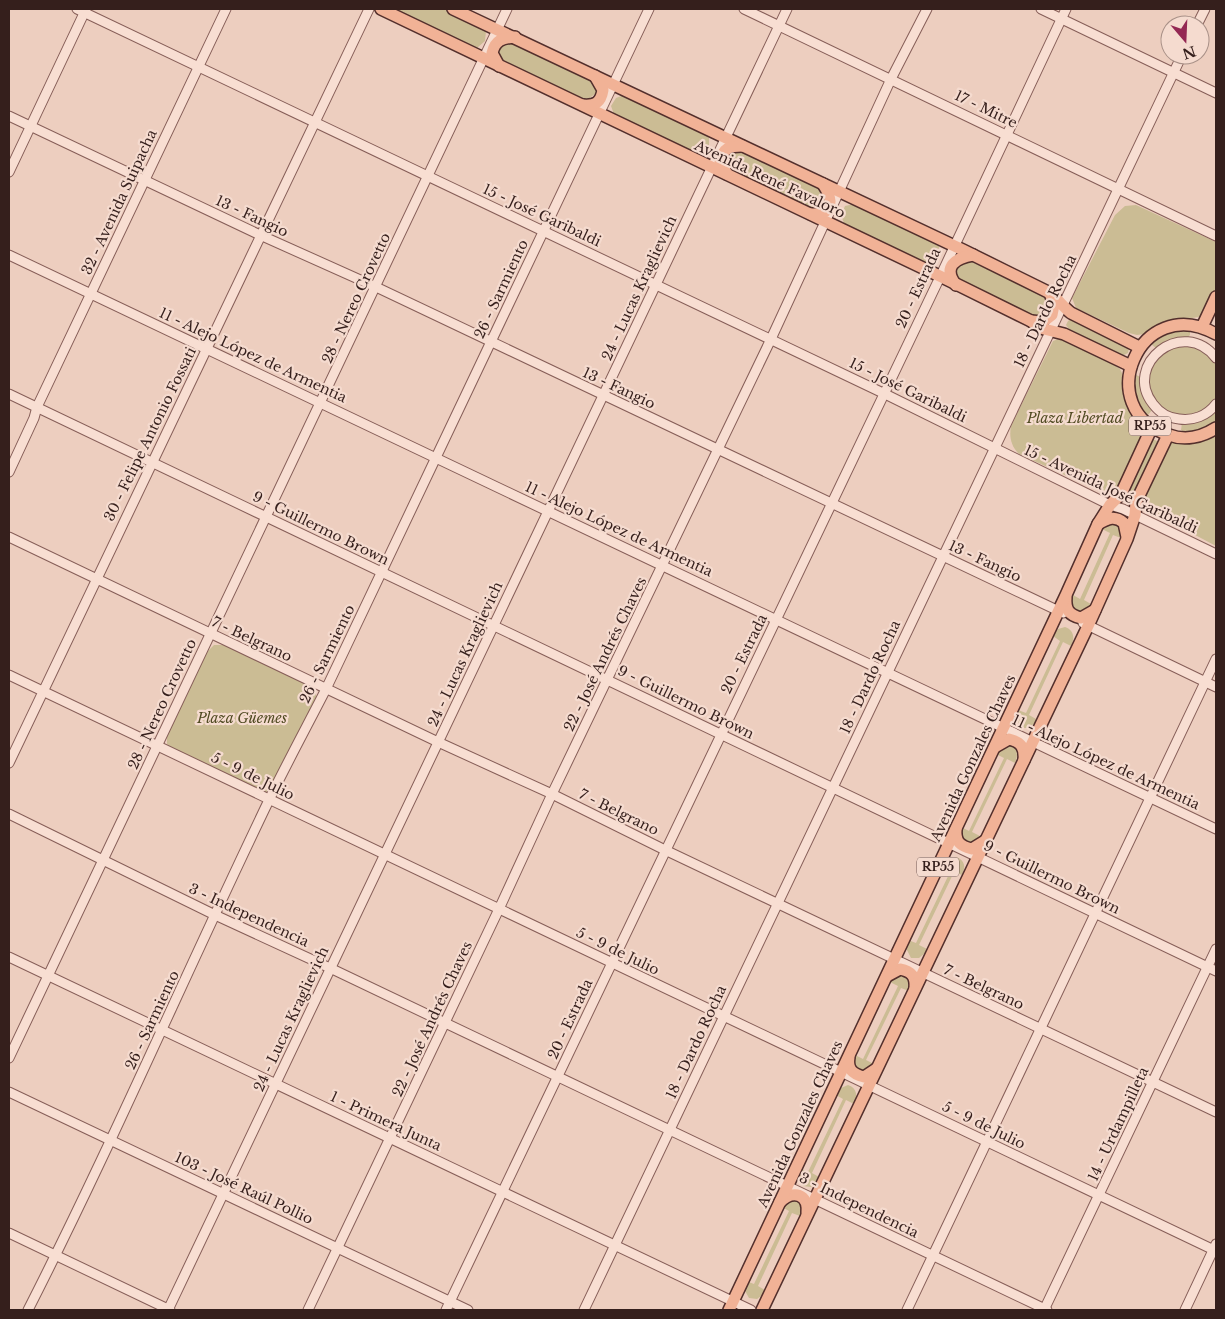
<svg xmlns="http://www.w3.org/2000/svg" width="1225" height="1319" font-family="'Libre Baskerville',serif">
<rect width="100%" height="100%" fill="#edcebf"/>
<!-- green -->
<g fill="#cbbc94">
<polygon points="391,9 444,9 481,26 486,31 485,41 477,48 471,48"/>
<path d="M512 41 592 79 597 88 596 93 587 100H582L502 62 498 51C501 44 504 43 512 41Z"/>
<polygon points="624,95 705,134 709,138 709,148 700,155 695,155 615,117 611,106 616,98"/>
<polygon points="739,149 819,187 824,196 823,202 815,209 809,209 730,171 726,160 727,155"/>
<polygon points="854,204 934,242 939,246 938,257 930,264 924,264 845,226 841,215 845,206"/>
<polygon points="1136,205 1216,242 1216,292 1204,314 1199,317 1170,321 1144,334 1137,335 1129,333 1076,308 1072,298 1115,215 1125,206"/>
<polygon points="968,260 1048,298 1050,309 1044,316 1036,319 959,282 955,271 957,266"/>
<polygon points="1071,319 1129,348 1128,353 1122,356 1069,329 1066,325 1068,321"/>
<polygon points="1190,330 1190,335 1187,338 1171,341 1157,349 1151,344 1162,334"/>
<path d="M1058 339H1063L1113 364 1120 369 1123 375 1144 434 1118 490 1110 494H1106L1019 454C1011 446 1009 437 1011 426L1050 347 1053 341Z"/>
<path d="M1178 346C1191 346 1213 349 1216 365 1217 370 1216 376 1216 380 1216 386 1218 395 1216 400 1212 409 1196 416 1187 417 1177 418 1159 409 1154 400 1140 376 1154 355 1178 346Z"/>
<polygon points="1136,375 1141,377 1152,410 1148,415 1139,408 1133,377"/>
<polygon points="1215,412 1216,412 1216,423 1204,429 1185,433 1181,430 1182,423"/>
<polygon points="1216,430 1216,546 1146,509 1141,502 1170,443"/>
<polygon points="1153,439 1159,442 1131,502 1127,502 1124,496"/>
<polygon points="1118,520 1123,534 1121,538 1113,535 1084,600 1091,604 1083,614 1073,611 1070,600 1073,595 1080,599 1110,533 1102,529 1104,526"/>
<path d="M1065 627C1074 630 1075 638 1071 646L1063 642 1029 715 1036 719 1035 723 1028 728H1021C1015 722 1014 717 1018 710L1026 713 1060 641 1053 636 1058 629Z"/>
<polygon points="214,645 225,645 312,686 316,692 316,698 273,787 267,793 260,791 173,750 167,744 167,735 206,653"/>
<path d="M1005 745H1012C1018 750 1018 755 1015 763L1007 759 972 832 980 836C977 844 972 844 964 845L959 831 961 827 969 831 1004 758 996 754Z"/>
<path d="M952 857H956C965 860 966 867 962 875L954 872 919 945 927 949 925 953 919 958H911L906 948 908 940 916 943 951 870 943 866 945 862Z"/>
<polygon points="905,973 911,983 909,991 901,988 866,1060 874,1064 872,1068 858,1073 853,1060 855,1055 863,1059 898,986 890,982 892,978"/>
<path d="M848 1085C857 1088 858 1096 854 1104L846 1100 812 1173 819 1177 818 1181 811 1187 803 1186 798 1176 800 1168 808 1172 843 1099 836 1095 841 1088Z"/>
<polygon points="790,1198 800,1201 802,1212 800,1216 792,1213 758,1286 765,1290 764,1294 757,1299 749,1298 744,1289 746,1281 754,1284 789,1211 782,1207"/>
</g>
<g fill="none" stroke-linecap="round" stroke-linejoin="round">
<!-- minor casing -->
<g stroke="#865e58" stroke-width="11">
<g id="minor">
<polyline points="77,9 883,393 1110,505 1123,509 1216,554"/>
<polyline points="744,9 1216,236"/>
<polyline points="1041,9 1216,93"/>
<polyline points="1197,25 1205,9"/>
<polyline points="9,116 260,235 376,287 1063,613"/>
<polyline points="9,172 86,9"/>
<polyline points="9,255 1216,829"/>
<path d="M1216 358C1183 316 1122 364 1153 404 1159 412 1168 418 1179 419 1193 421 1207 416 1216 404"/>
<polyline points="9,394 1216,971"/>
<polyline points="9,472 34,418 37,407 226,9"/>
<polyline points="9,537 438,742 552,794 665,850 1216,1112"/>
<polyline points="1083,623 1216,687"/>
<polyline points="9,675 1216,1251"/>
<polyline points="9,763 369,9"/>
<polyline points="9,814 215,915 330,968 1047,1310"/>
<polyline points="9,957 751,1310"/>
<polyline points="9,1058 507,9"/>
<polyline points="9,1092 468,1310"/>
<polyline points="9,1233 170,1310"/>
<path d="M28 1310C113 1143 187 970 269 800 287 763 307 726 326 689L649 9"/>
<polyline points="168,1310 787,9"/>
<polyline points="308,1310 499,909 552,794 771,339 891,79 927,9"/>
<polyline points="446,1310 940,277 1066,9"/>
<polyline points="584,1310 1182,55"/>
<polyline points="907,1310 1216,659"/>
<polyline points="1044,1310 1216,949"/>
<polyline points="1185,1310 1216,1244"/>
</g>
</g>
<!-- major casing -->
<g stroke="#532f2c" stroke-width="14">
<g id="major">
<polyline points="381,9 948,280 1031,321 1040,328 1064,334 1131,366"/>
<path d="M453 9 963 250 1050 293C1058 299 1063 307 1071 313L1139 347"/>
<path d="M499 66 492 53C495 40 502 38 515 37"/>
<path d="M583 105C596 106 601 102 603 90L595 76"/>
<path d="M727 174 720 162C723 148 729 146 742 146"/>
<path d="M811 214C835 215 833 199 823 184"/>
<path d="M956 285C942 267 955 258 973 255"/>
<polyline points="1031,321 1043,322 1052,315 1054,305 1050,293"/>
<polyline points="1202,327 1216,297"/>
<path d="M1216 334C1139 291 1090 410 1169 435 1185 441 1202 437 1216 428"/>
<path d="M1098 524C1108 518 1115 515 1124 523L1127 537"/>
<path d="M1066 597C1065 610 1069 615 1081 618L1095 610"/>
<path d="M995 747 1009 739C1021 742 1025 747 1024 760"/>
<path d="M956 829C955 842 960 846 972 849L985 841"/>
<path d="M887 976 900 969C911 971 916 976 915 988"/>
<path d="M849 1057C847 1069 852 1074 864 1077L876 1069"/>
<path d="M780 1202C793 1189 809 1194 807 1213"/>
<polyline points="729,1310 1066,595 1098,524 1110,505 1121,494 1152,427"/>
<polyline points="762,1310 1088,626 1127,539 1135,515 1136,502 1168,435"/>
</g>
</g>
<!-- minor -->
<use href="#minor" stroke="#f8ded2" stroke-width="9"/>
<!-- major -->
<use href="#major" stroke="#f1b296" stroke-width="11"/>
</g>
<g text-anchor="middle" stroke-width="4.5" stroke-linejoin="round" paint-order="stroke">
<!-- shield labels -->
<g fill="#f5dbcf" stroke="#6f5752" stroke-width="1">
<rect x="1129" y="416.5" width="42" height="19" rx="4"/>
<rect x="917" y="857.5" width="42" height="19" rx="4"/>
</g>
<g font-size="12" font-weight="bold" fill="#351f1c">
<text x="1150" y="430">RP55</text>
<text x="938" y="871">RP55</text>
</g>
<!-- street labels -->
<g font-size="14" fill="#351f1c" stroke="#f5dbcf">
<text transform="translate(986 109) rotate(26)" y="5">17 - Mitre</text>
<text transform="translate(770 179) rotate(25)" y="5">Avenida René Favaloro</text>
<text transform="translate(119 202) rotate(-65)" y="5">32 - Avenida Suipacha</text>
<text transform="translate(542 215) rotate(25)" y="5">15 - José Garibaldi</text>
<text transform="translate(252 216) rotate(25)" y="5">13 - Fangio</text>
<text transform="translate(639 288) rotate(-65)" y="5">24 - Lucas Kraglievich</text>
<text transform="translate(918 288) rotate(-65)" y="5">20 - Estrada</text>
<text transform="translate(501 289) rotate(-65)" y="5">26 - Sarmiento</text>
<text transform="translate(356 298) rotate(-65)" y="5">28 - Nereo Crovetto</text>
<text transform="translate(1045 311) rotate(-64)" y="5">18 - Dardo Rocha</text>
<text transform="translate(253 355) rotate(25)" y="5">11 - Alejo López de Armentia</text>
<text transform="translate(619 388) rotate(25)" y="5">13 - Fangio</text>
<text transform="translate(908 390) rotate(26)" y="5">15 - José Garibaldi</text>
<text transform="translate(150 434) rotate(-64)" y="5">30 - Felipe Antonio Fossati</text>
<text transform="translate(1111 489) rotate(25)" y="5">15 - Avenida José Garibaldi</text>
<text transform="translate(321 528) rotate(26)" y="5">9 - Guillermo Brown</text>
<text transform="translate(619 529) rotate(25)" y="5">11 - Alejo López de Armentia</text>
<text transform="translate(985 561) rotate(25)" y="5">13 - Fangio</text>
<text transform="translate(252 639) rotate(25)" y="5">7 - Belgrano</text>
<text transform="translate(327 654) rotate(-64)" y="5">26 - Sarmiento</text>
<text transform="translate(465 654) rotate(-65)" y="5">24 - Lucas Kraglievich</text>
<text transform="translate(605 654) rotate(-64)" y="5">22 - José Andrés Chaves</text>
<text transform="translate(744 654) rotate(-64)" y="5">20 - Estrada</text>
<text transform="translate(870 677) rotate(-65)" y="5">18 - Dardo Rocha</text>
<text transform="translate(686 702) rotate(26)" y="5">9 - Guillermo Brown</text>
<text transform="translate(162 704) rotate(-65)" y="5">28 - Nereo Crovetto</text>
<text transform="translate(973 758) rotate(-65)" y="5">Avenida Gonzales Chaves</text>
<text transform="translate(1106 762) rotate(25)" y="5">11 - Alejo López de Armentia</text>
<text transform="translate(253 776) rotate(26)" y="5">5 - 9 de Julio</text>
<text transform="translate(619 812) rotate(26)" y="5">7 - Belgrano</text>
<text transform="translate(1052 877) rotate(26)" y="5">9 - Guillermo Brown</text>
<text transform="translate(249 915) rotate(25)" y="5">3 - Independencia</text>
<text transform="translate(618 951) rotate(26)" y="5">5 - 9 de Julio</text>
<text transform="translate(984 987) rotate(25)" y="5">7 - Belgrano</text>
<text transform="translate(291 1019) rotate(-65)" y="5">24 - Lucas Kraglievich</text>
<text transform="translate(432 1019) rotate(-65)" y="5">22 - José Andrés Chaves</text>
<text transform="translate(570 1019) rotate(-65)" y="5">20 - Estrada</text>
<text transform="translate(152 1020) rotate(-65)" y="5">26 - Sarmiento</text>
<text transform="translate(696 1042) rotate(-65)" y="5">18 - Dardo Rocha</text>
<text transform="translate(386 1121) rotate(25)" y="5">1 - Primera Junta</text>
<text transform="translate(800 1124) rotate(-65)" y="5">Avenida Gonzales Chaves</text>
<text transform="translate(1118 1124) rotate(-65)" y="5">14 - Urdampilleta</text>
<text transform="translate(984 1125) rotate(26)" y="5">5 - 9 de Julio</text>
<text transform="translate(244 1188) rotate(25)" y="5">103 - José Raúl Pollio</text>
<text transform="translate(859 1205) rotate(26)" y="5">3 - Independencia</text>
</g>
<!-- park labels -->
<g font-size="14" font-style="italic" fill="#514b23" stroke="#f5dbcf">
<text x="1075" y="423">Plaza Libertad</text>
<text x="242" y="723">Plaza Güemes</text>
</g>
</g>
<!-- border -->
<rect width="1225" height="1319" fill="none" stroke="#351f1c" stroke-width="20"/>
<!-- north arrow -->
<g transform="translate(1185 40) rotate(161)"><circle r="24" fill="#f5dbcf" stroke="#a89087"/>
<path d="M0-4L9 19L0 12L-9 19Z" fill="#942853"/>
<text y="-8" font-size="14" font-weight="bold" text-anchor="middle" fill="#351f1c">N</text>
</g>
</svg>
